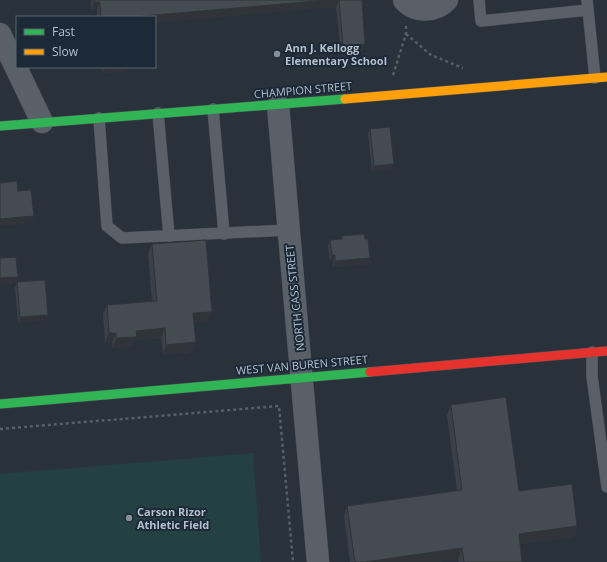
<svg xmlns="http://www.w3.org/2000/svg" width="607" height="562" font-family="'Open Sans',sans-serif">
<rect width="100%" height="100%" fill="#29323b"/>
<!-- green -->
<polygon fill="#254042" points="253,453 261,562 0,562 0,474"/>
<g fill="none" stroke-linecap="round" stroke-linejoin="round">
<!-- lane casing -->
<g stroke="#484e55" stroke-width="12">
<g id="lane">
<polyline points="479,0 481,21 588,10"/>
<polyline points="587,0 595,78"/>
<polyline points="213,109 224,234"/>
<polyline points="158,113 169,236"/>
<polyline points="99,118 107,226 122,238 288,230"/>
<polyline points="592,352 592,376 607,487"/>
</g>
</g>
<!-- street casing -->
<g stroke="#484e55" stroke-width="23">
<g id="street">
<path d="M404 0C415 13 436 12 447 0"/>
<polyline points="0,34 42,122"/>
<path d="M278 105C290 257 305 410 318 562"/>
</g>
</g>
<!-- fast casing -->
<g stroke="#484e55" stroke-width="10">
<g id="fast">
<polyline points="0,126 345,99"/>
<polyline points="0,404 370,372"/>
</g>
</g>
<!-- slow casing -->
<g stroke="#484e55" stroke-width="10">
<polyline id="slow" points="345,99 607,77"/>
</g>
<!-- jam casing -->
<g stroke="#484e55" stroke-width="10">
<polyline id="jam" points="370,372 607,351"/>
</g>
<!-- path -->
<g stroke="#575f66" stroke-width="2.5" stroke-dasharray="3 3" stroke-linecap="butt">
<polyline points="406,34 431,55 463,68"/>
<polyline points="393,75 406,34 406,25"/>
<polyline points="0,429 279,406 293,562"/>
</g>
<!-- lane -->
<use href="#lane" stroke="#5a6068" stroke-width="11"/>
<!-- street -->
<use href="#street" stroke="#5a6068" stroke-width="22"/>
<!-- fast -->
<use href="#fast" stroke="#30b455" stroke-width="9"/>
<!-- slow -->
<use href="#slow" stroke="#ff9f0a" stroke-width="9"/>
<!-- jam -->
<use href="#jam" stroke="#e5322d" stroke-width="9"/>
</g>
<!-- wall -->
<g fill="#3a4047">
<polygon points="91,0 362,0 362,52 341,54 336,7 155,17 97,17 97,10 91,10"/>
<polygon points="102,67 127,67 125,71 102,73"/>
<polygon points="370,129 392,169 372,171 368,134"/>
<polygon points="342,236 365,239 370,258 368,264 333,267 333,261 330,261 328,246 330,240 341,239"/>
<polygon points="152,244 208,321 194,322 196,342 192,352 163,354 161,338 135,340 133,346 113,348 112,342 105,343 103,314 107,305 152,301 148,254"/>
<polygon points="17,282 46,320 18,323 15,288"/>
<polygon points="451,405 519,491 577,526 574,537 520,544 522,562 459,562 458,559 435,562 350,562 344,516 347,506 457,491 447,415"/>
</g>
<!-- shaded-wall -->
<g fill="#30343a">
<polygon points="328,0 339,0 336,7 155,23 155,17 132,17"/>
<polygon points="94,2 100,2 97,10 91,10"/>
<polygon points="365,44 362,52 341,54 343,46"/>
<polygon points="105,67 127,67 125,71 102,73"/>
<polygon points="394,164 392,169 372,171 374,166"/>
<polygon points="34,216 31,224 0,226 0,219"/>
<polygon points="332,255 335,255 333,261 330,261"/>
<polygon points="370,258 368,264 333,267 335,261"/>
<polygon points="18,277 16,283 0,284 0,278"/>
<polygon points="212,312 208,321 190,323 193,313"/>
<polygon points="48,315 46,320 18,323 20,317"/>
<polygon points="165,328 161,338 135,340 133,346 113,348 116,338 136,331"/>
<polygon points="109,333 116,333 112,342 105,343"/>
<polygon points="196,342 192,352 163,354 166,345"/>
<polygon points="577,526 574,537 515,545 519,534"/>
<polygon points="462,548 458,559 435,562 365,562"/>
</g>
<!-- building -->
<g fill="#444b53" stroke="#30343a">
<polygon points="94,0 328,0 132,17 101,17 100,2 94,2"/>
<polygon points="339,0 362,0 365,44 343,46"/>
<polygon points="390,127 394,164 374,166 370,129"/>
<polygon points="17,181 18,191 31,190 34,216 0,219 0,183"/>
<polygon points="364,234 365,239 368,239 370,258 335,261 335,255 332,255 330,240 342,239 342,236"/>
<polygon points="206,240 212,312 193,313 196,342 166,345 165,328 136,331 137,337 116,338 116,333 109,333 107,305 157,301 152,244"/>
<polygon points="16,257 18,277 0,278 0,258"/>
<polygon points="45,280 48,315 20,317 17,282"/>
<polygon points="506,397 519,491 572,484 577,526 519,534 522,562 464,562 462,548 365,562 355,562 347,506 462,490 451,405"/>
</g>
<!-- markers -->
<g fill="#838e99" stroke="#1c2937" stroke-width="1.5">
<circle cx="277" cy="54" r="4"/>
<circle cx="129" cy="518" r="4"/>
</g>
<g text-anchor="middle" stroke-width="4" stroke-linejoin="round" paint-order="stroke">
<!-- poi labels -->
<g font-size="11" font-weight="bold" fill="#b3bfcc" stroke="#1c2937" text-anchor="start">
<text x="285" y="52">Ann J. Kellogg<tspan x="285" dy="13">Elementary School</tspan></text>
<text x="137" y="516">Carson Rizor<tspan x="137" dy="13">Athletic Field</tspan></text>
</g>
<!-- street labels -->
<g font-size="11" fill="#b3bfcc" stroke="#1c2937">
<text transform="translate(303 90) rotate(-5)" y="4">CHAMPION STREET</text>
<text transform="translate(295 298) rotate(-96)" y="4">NORTH CASS STREET</text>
<text transform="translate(302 365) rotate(-5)" y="4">WEST VAN BUREN STREET</text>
</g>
</g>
<!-- legend -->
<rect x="16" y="16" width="140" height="52" fill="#1c2937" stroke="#586573"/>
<rect x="24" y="29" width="20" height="6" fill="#30b455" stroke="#586573"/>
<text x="52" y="36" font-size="12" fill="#b3bfcc">Fast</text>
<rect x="24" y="49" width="20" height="6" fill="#ff9f0a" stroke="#586573"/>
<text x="52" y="56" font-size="12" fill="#b3bfcc">Slow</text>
</svg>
